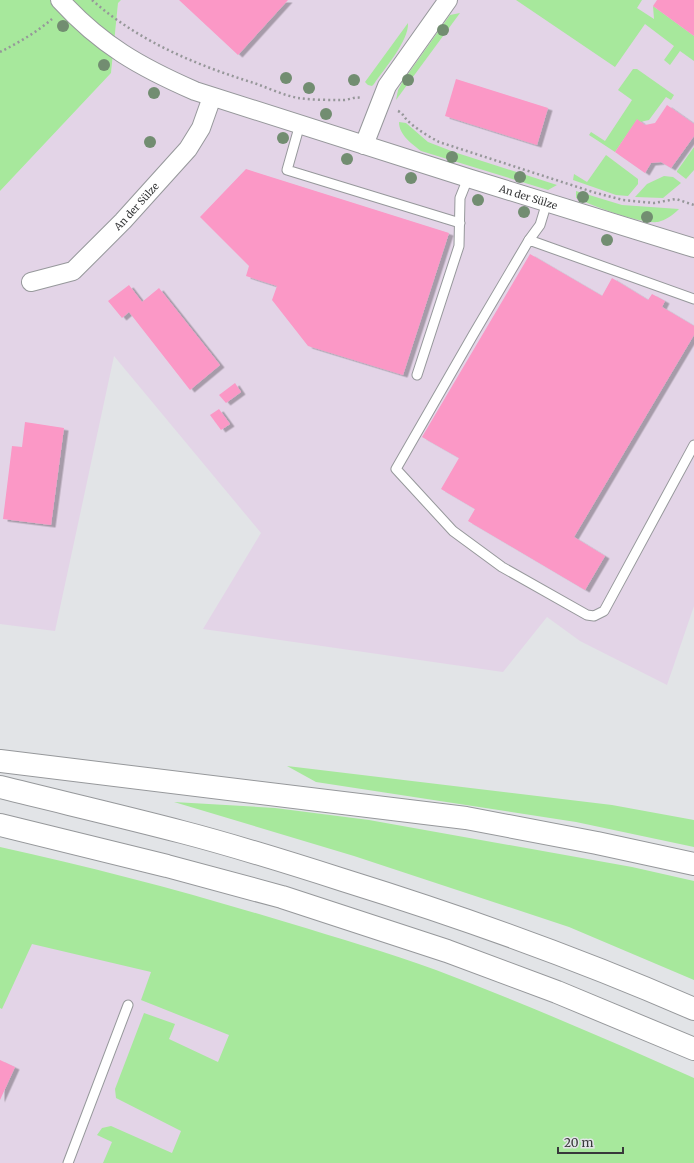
<svg xmlns="http://www.w3.org/2000/svg" width="694" height="1163" font-family="Merriweather,serif">
<defs>
<filter id="shadow"><feDropShadow dx="4.5" dy="2.5" stdDeviation="0" flood-color="#0004"/></filter>
</defs>
<rect width="100%" height="100%" fill="#e2e4e7"/>
<!-- commercial -->
<g fill="#e3d4e7">
<polygon points="121,0 694,0 694,606 667,685 580,641 547,617 503,672 203,629 261,533 114,356 55,631 0,624 0,191 111,73 118,3"/>
<polygon points="0,881 694,1163 0,1163"/>
</g>
<!-- green -->
<g fill="#a7e89c">
<polygon points="0,0 121,0 118,3 111,73 0,191"/>
<polygon points="516,0 642,0 637,8 654,19 653,6 694,36 694,61 680,51 670,65 664,60 674,46 645,24 615,67"/>
<polygon points="460,13 396,100 398,90 403,81 450,15"/>
<path d="M408 23C409 41 384 69 374 84L372 86 368 85 365 82Z"/>
<polygon points="633,69 637,69 674,95 671,100 666,97 649,120 640,122 637,120 615,152 589,135 591,132 605,141 632,100 618,90"/>
<path d="M399 122 406 123 428 142 454 152 557 185 548 190 421 151C412 144 399 135 399 122Z"/>
<polygon points="694,147 694,170 686,179 677,172 677,171"/>
<polygon points="606,155 638,179 638,184 628,196 616,195 573,180 574,174 587,182"/>
<polygon points="664,176 673,177 681,183 663,198 635,197 647,184"/>
<path d="M576 191 622 205 679 209C673 215 666 220 658 222 640 224 593 206 576 198Z"/>
<polygon points="287,766 612,805 694,820 694,847 576,822 316,782"/>
<polygon points="174,802 275,808 369,820 632,867 694,881 694,980 569,927 354,856"/>
<path d="M0 847C97 868 193 894 289 923 338 938 387 952 436 970 523 1003 609 1040 694 1078V1163H103L112 1142 97 1135 102 1128 111 1126 172 1153 181 1131 116 1098 115 1089 144 1013 175 1024 169 1039 218 1062 229 1035 141 1000 151 972 32 944 2 1009 0 1008Z"/>
</g>
<!-- building -->
<g fill="#fb98c6" filter="url(#shadow)">
<polygon points="179,0 288,0 238,55"/>
<polygon points="657,0 694,0 694,36 653,6"/>
<polygon points="456,79 548,108 537,145 445,116"/>
<polygon points="667,105 694,124 694,136 671,168 661,162 651,163 645,173 615,152 637,119 645,125 655,123"/>
<polygon points="246,169 449,233 403,375 308,346 272,300 277,286 246,276 249,266 200,217"/>
<polygon points="530,254 602,296 612,278 648,300 652,294 665,301 662,307 694,326 694,335 574,537 605,556 585,590 468,521 475,509 441,489 459,458 422,437"/>
<polygon points="129,285 142,302 159,288 220,365 190,390 129,312 122,318 108,301"/>
<polygon points="235,383 241,392 226,403 219,395"/>
<polygon points="219,409 230,424 221,430 210,415"/>
<polygon points="25,422 64,428 51,525 3,519 12,446 22,447"/>
<polygon points="0,1060 15,1067 0,1100"/>
</g>
<g fill="none" stroke-linecap="round" stroke-linejoin="round">
<!-- lane casing -->
<g stroke="#96989b" stroke-width="11">
<g id="lane">
<polyline points="300,124 287,170 460,223"/>
<polyline points="529,240 540,225 547,202"/>
<polyline points="694,299 529,240 473,335 396,469 453,531 502,567 587,615 594,616 604,611 694,445"/>
<polyline points="417,375 459,246 460,198 468,178"/>
<polyline points="68,1163 128,1005"/>
</g>
</g>
<!-- street casing -->
<g stroke="#96989b" stroke-width="20">
<g id="street">
<path id="s1" d="M60 0C101 45 140 67 195 91L468 178 694 248"/>
<polyline points="364,145 387,86 448,0"/>
<path id="s2" d="M31 282 73 271 123 221 188 149 201 128 212 97"/>
</g>
</g>
<!-- highway casing -->
<g stroke="#96989b" stroke-width="24">
<g id="highway">
<polyline points="0,761 466,818 597,843 694,864"/>
<path d="M0 787C60 802 121 816 182 832 236 846 290 863 343 880 462 917 580 959 694 1009"/>
<polyline points="0,825 167,866 282,897 447,951 557,992 694,1049"/>
</g>
</g>
<!-- path -->
<g stroke="#969799" stroke-width="2.5" stroke-dasharray="2 3" stroke-linecap="butt">
<path d="M92 0C138 41 196 65 254 83 268 88 283 95 298 98 312 100 329 100 343 100 350 100 355 96 361 98"/>
<path d="M0 52C18 43 37 32 52 19"/>
<path d="M398 111C403 113 403 116 407 120 416 129 428 136 439 142L596 193 623 200 654 203 676 199 694 205"/>
</g>
<!-- lane -->
<use href="#lane" stroke="#fff" stroke-width="9"/>
<!-- street -->
<use href="#street" stroke="#fff" stroke-width="18"/>
<!-- highway -->
<use href="#highway" stroke="#fff" stroke-width="22"/>
</g>
<!-- trees -->
<g fill="#728d71">
<circle cx="63" cy="26" r="6"/>
<circle cx="443" cy="30" r="6"/>
<circle cx="104" cy="65" r="6"/>
<circle cx="286" cy="78" r="6"/>
<circle cx="354" cy="80" r="6"/>
<circle cx="408" cy="80" r="6"/>
<circle cx="309" cy="88" r="6"/>
<circle cx="154" cy="93" r="6"/>
<circle cx="326" cy="114" r="6"/>
<circle cx="283" cy="138" r="6"/>
<circle cx="150" cy="142" r="6"/>
<circle cx="452" cy="157" r="6"/>
<circle cx="347" cy="159" r="6"/>
<circle cx="520" cy="177" r="6"/>
<circle cx="411" cy="178" r="6"/>
<circle cx="583" cy="197" r="6"/>
<circle cx="478" cy="200" r="6"/>
<circle cx="524" cy="212" r="6"/>
<circle cx="647" cy="217" r="6"/>
<circle cx="607" cy="240" r="6"/>
</g>
<g text-anchor="middle" stroke-width="3" stroke-linejoin="round" paint-order="stroke">
<!-- street labels -->
<g font-size="10" fill="#38393a" stroke="#e2e4e7">
<text dy="4" stroke="none"><textPath href="#s1" startOffset="514">An der Sülze</textPath></text>
<text dy="4" stroke="none"><textPath href="#s2" startOffset="134">An der Sülze</textPath></text>
</g>
</g>
<!-- scale -->
<path d="M558 1147v6h65v-6" fill="none" stroke="#38393a" stroke-width="2"/>
<text x="564" y="1147" font-size="12" fill="#38393a" stroke="#e2e4e7" stroke-width="3" paint-order="stroke">20 m</text>
</svg>
